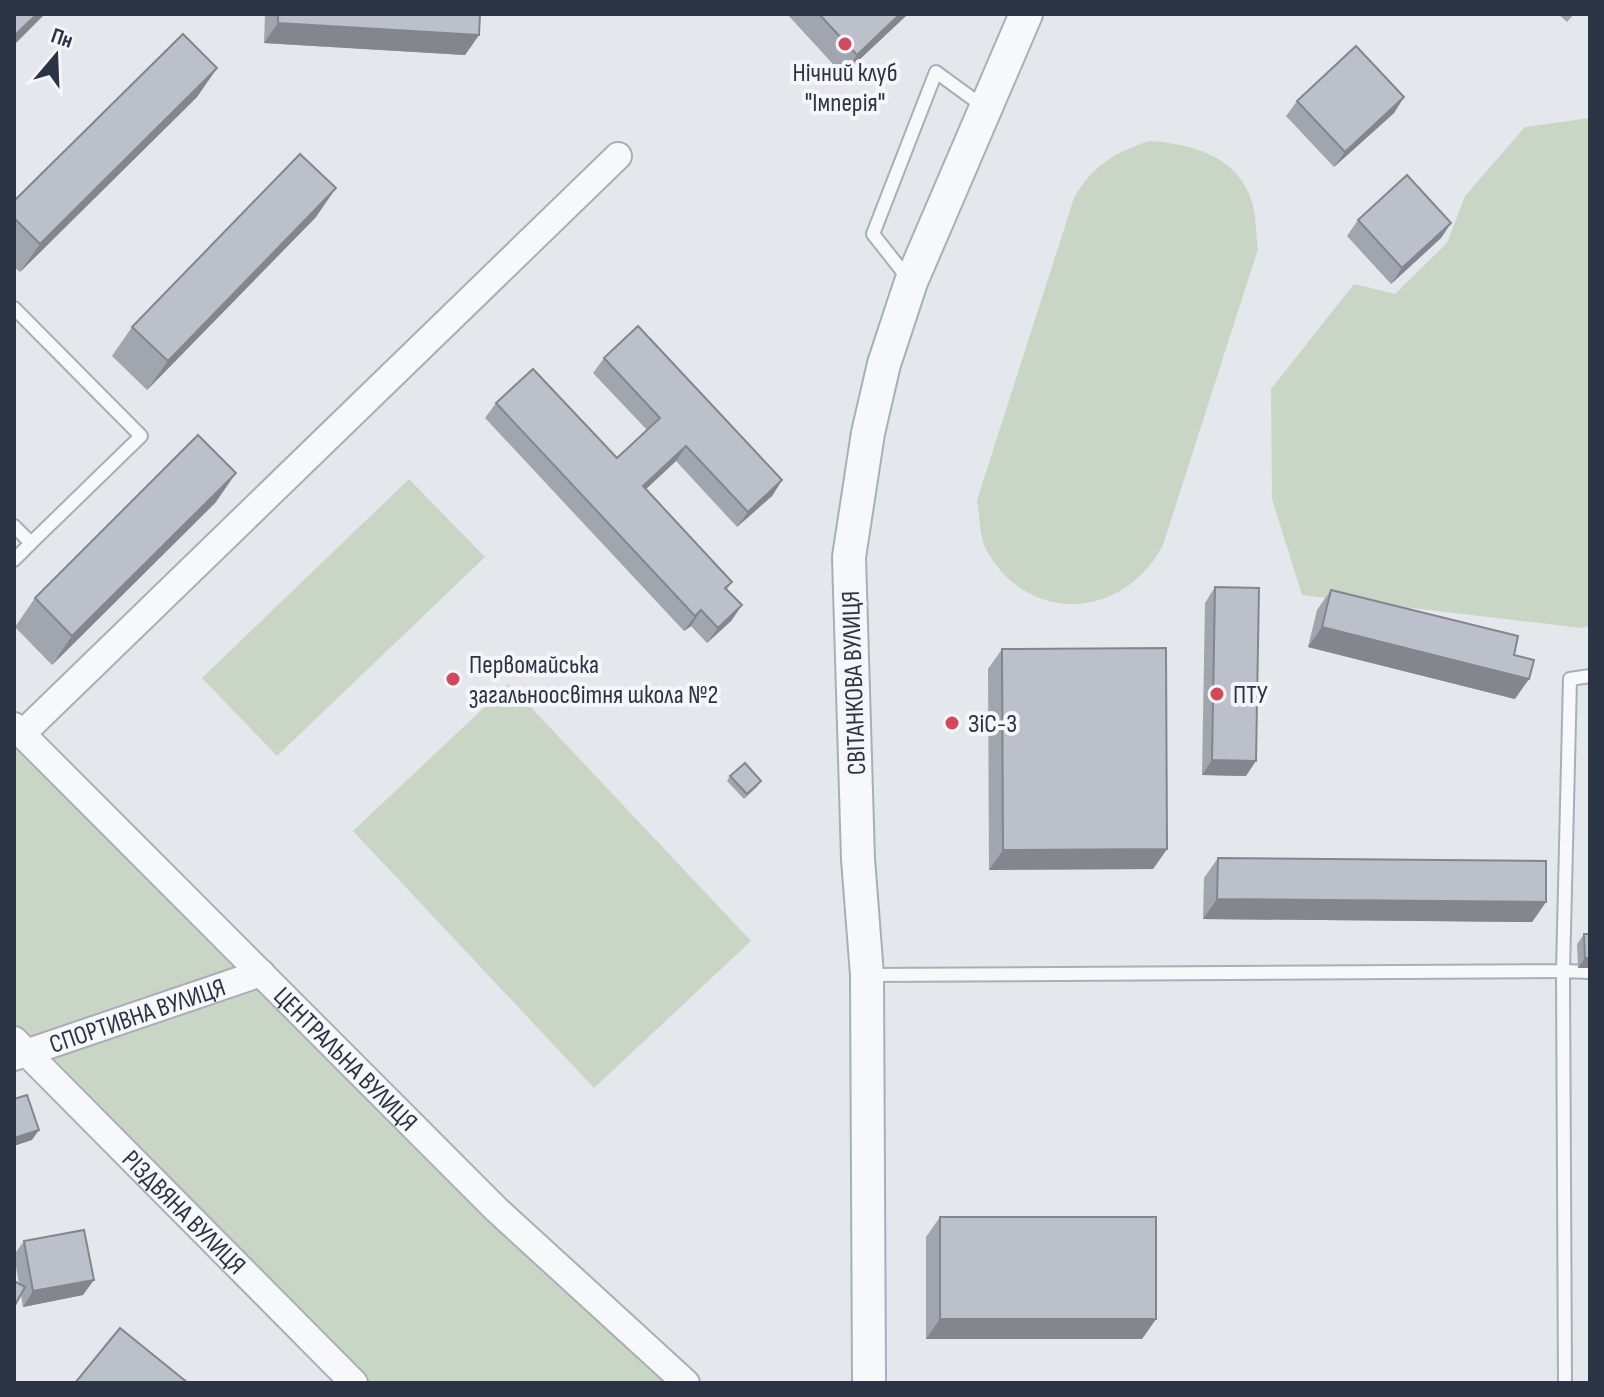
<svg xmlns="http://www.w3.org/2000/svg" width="1604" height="1397" font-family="'Sofia Sans Condensed',sans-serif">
<rect width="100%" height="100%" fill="#e4e7ec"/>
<!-- green -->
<g fill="#c9d6c5">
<polygon points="1590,118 1590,626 1582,628 1302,595 1272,499 1271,389 1354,284 1395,294 1447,243 1465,196 1525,127"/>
<path d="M1149 141C1192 144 1240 156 1253 205 1256 219 1256 235 1258 249L1163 545C1124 620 1027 626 986 549 979 536 980 515 977 500L1074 198C1093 165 1114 153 1149 141Z"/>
<polygon points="409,479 485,557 277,756 202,678"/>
<polygon points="509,684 751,941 594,1088 353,831"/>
<polygon points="14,726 685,1383 354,1383 14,1039"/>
</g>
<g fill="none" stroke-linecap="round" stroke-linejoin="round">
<!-- service casing -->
<g stroke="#a9aeb7" stroke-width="16">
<g id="service">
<polyline points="910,281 873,234 936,72 984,107"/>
<polyline points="14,308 141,436 31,543"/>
<polyline points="14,526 31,543 14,560"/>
<polyline points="867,975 1563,971 1570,679 1590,676"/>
<polyline points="1565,1383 1563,971 1590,972"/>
</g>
</g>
<!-- minor casing -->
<g stroke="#a9aeb7" stroke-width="30">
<g id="minor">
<path id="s1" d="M14 726 497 1210 686 1383"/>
<polyline points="22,734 618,156"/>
<path id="s2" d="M14 1040 354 1383"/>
<path id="s3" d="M14 1057 261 973"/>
</g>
</g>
<!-- tertiary casing -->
<g stroke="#a9aeb7" stroke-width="36">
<polyline id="tertiary" points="869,1383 867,975 858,859 849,557 868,433 884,364 911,282 1026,14"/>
</g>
<!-- service -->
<use href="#service" stroke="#f7f8fa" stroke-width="12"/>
<!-- minor -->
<use href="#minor" stroke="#f7f8fa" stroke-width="26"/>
<!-- tertiary -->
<use href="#tertiary" stroke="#f7f8fa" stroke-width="32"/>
</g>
<!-- wall -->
<g fill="#a1a5ae">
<polygon points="265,14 480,14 479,35 465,55 264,43"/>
<polygon points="787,14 908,14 843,75"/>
<polygon points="1558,14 1574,14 1567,22"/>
<polygon points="217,68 197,97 20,272 14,267 14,201"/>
<polygon points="1404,97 1394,113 1334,167 1286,116 1297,101"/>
<polygon points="316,217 147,390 112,356 132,327"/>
<polygon points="1358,220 1451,223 1441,238 1391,284 1347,236"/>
<polygon points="604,358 782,480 772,496 737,527 676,461 646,489 732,582 727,589 742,605 731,621 707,643 691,626 684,631 485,418 496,403 617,458 647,430 593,373"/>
<polygon points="216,502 52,665 15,627 35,598"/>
<polygon points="1215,587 1246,776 1202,775 1205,603"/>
<polygon points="1331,590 1514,655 1515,699 1308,647 1317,610"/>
<polygon points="1002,649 1167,849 1153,869 989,870 988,669"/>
<polygon points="730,776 758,786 744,799 727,781"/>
<polygon points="1218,858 1546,902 1532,922 1203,919 1204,878"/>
<polygon points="1584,934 1590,934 1590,968 1578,968 1577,944"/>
<polygon points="940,1217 1156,1319 1142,1339 926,1339 926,1237"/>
<polygon points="24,1241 83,1295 23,1307 14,1255"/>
</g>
<!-- shaded-wall -->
<g fill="#83868d">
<polygon points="37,14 45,14 14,45 14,36"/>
<polygon points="900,14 908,14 843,75 857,55"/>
<polygon points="278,23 479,35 465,55 264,43"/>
<polygon points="217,68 197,97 20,272 40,244"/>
<polygon points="1404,97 1394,113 1334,167 1345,152"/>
<polygon points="336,188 316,217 147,390 168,361"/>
<polygon points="1451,223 1441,238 1391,284 1402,268"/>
<polygon points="686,446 676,461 632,502 643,486"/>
<polygon points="236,473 216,502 52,665 72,636"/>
<polygon points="782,480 772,496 737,527 748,512"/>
<polygon points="742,605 731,621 707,643 718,628"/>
<polygon points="701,610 691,626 684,631 695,616"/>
<polygon points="1322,627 1529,679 1515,699 1308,647"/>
<polygon points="1212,760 1256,761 1246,776 1202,775"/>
<polygon points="1167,849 1153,869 989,870 1003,850"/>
<polygon points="1217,899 1546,902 1532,922 1203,919"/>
<polygon points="1585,958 1590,958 1590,968 1578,968"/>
<polygon points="39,1130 32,1140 14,1146 14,1138"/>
<polygon points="94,1280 83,1295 23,1307 33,1291"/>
<polygon points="940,1319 1156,1319 1142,1339 926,1339"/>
</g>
<!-- building -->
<g fill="#bbc0ca" stroke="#83868d" stroke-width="2">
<polygon points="14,14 37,14 14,36"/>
<polygon points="278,14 480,14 479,35 278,23"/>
<polygon points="819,14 900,14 857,55"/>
<polygon points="183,34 217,68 40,244 14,218 14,201"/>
<polygon points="1356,46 1404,97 1345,152 1297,101"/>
<polygon points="300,154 336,188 168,361 132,327"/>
<polygon points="1407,175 1451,223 1402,268 1358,220"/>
<polygon points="638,326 782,480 748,512 686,446 643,486 732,582 725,588 742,605 718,628 701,610 695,616 496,403 533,369 617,458 660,418 604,358"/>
<polygon points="198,435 236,473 72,636 35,598"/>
<polygon points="1215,587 1259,588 1256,761 1212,760"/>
<polygon points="1331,590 1518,636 1514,655 1534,660 1529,679 1322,627"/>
<polygon points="1166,648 1167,849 1003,850 1002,649"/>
<polygon points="745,763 761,781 747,794 730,776"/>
<polygon points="1218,858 1546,861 1546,902 1217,899"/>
<polygon points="1584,934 1590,934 1590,958 1585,958"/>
<polygon points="27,1095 39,1130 14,1138 14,1099"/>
<rect x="940" y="1217" width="216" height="102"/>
<polygon points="84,1230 94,1280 33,1291 24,1241"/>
<polygon points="14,1281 25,1287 14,1307"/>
<polygon points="120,1328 188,1383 75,1383"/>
</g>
<!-- markers -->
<g fill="#d1495b" stroke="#f4f6f9" stroke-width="3">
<circle cx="845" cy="44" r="8"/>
<circle cx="453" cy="679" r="8"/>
<circle cx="1217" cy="694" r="8"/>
<circle cx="952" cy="723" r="8"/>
</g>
<g text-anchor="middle" stroke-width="8" stroke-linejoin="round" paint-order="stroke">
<!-- poi labels -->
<g font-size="26" fill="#2b3445" stroke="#f4f6f9" text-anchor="start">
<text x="845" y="81" text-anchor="middle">Нічний клуб<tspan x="845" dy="30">"Імперія"</tspan></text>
<text x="469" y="673">Первомайська<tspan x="469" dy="30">загальноосвітня школа №2</tspan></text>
<text x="1233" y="703">ПТУ</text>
<text x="968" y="732">ЗіС-3</text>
</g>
<!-- street labels -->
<g font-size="26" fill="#2b3445" stroke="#f4f6f9">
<text transform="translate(853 683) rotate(-92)" y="9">СВІТАНКОВА ВУЛИЦЯ</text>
<text dy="9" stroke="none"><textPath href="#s3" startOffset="130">СПОРТИВНА ВУЛИЦЯ</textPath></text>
<text dy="9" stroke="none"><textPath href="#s1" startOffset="470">ЦЕНТРАЛЬНА ВУЛИЦЯ</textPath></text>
<text dy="9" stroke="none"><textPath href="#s2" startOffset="242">РІЗДВЯНА ВУЛИЦЯ</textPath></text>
</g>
</g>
<!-- border -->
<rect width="1604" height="1397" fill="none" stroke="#2b3445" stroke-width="32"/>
<!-- north arrow -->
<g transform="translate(56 56) rotate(19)" stroke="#f4f6f9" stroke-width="6" paint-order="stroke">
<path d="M0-6L14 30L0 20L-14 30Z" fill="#2b3445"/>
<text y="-12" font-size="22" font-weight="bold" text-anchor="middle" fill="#2b3445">Пн</text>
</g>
</svg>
